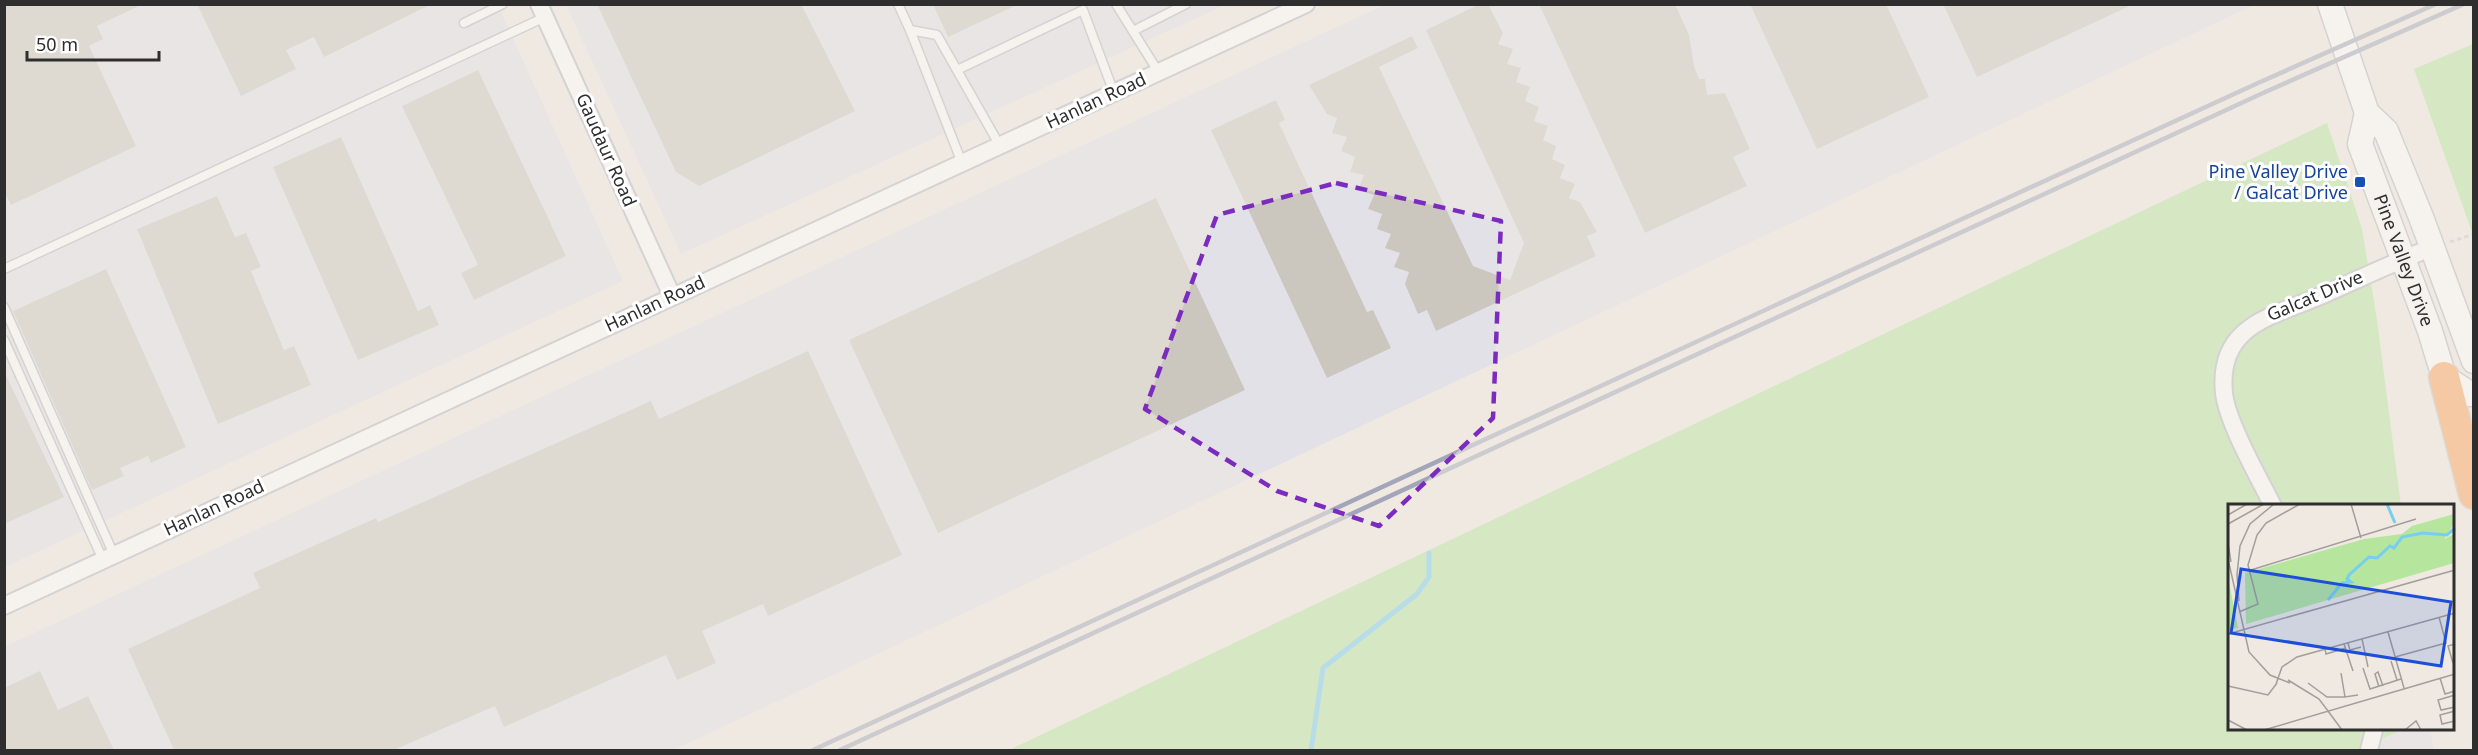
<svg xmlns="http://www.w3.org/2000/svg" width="2478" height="755" font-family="'Noto Sans',sans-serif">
<rect width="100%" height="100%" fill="#efe9e1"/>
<!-- industrial -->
<g fill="#e3e1e8">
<polygon points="4,5 498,5 623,281 5,567"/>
<polygon points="566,5 1225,5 681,254"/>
<polygon points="1384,5 2254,5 674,750 5,750 4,647"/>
<polygon points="2402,730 2430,730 2434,750 2356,750"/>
</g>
<!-- green -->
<g fill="#b6e59e">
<polygon points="2473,44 2473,235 2414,69"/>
<polygon points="2327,123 2362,229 2377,320 2401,506 2229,506 2229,730 2402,730 2356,750 1009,750"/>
</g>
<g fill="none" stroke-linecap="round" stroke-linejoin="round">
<!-- stream -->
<polyline stroke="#75cff0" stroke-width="5" points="1311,750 1323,668 1417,594 1429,577 1429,553"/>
</g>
<!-- building -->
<g fill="#cbc7bf">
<polygon points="4,4 143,4 97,26 103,39 89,46 136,146 11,205 4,191"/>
<polygon points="197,4 432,4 324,57 314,37 286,50 296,69 241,96"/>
<polygon points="597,4 801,4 855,111 699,186 676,172"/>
<polygon points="933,4 1019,4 948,37"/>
<polygon points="1480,4 1488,4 1503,33 1498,44 1513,49 1507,64 1521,68 1516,82 1530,87 1525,101 1539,107 1534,121 1548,126 1543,140 1556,146 1552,159 1565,165 1560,178 1575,184 1569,198 1580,202 1597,232 1587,236 1596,256 1436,331 1427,310 1418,314 1405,284 1409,272 1394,267 1400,253 1385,248 1391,234 1377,229 1382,214 1368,209 1374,195 1358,190 1364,175 1350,172 1355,157 1341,151 1347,137 1332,133 1337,118 1327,114 1309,85 1412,36 1418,48 1379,67 1473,266 1510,280 1524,243 1426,30"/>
<polygon points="1539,4 1675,4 1689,35 1694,66 1699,79 1705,79 1707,95 1725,93 1750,149 1733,157 1747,186 1645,233"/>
<polygon points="1750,4 1886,4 1929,97 1817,149"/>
<polygon points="1943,4 2134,4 1977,77"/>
<polygon points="478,70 566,256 474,300 461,273 478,265 402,106"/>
<polygon points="1276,100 1285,120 1279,123 1367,312 1373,310 1391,348 1327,378 1211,130"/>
<polygon points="341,137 418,311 430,305 439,325 358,360 273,167"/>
<polygon points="217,196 235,237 246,233 261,267 251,271 284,350 294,346 311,385 218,424 137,229"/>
<polygon points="1156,198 1245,390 938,533 849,340"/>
<polygon points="106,269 186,447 151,463 148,456 120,468 124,476 92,490 13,311"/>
<polygon points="808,351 902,555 768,616 763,604 702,631 716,663 677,680 666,655 504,727 495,706 394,750 174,750 128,649 260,588 253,573 376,518 378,522 651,401 659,419"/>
<polygon points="4,371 64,497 4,524"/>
<polygon points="40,671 58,710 88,696 114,750 4,750 4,688"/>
</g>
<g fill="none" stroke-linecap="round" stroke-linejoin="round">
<!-- lane casing -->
<g stroke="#b4b7c1" stroke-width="11">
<g id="lane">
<polyline points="898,4 910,30 962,163"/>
<polyline points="1116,4 1159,73"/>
<polyline points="464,23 503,4"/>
<polyline points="910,30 937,35 1000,146"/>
<polyline points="1133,31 1186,4"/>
<polyline points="957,70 1083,10 1114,93"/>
<polyline points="4,269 545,17"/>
<polyline points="4,307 114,555"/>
<polyline points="4,340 103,560"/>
</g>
</g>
<!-- street casing -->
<g stroke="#b4b7c1" stroke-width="20">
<g id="street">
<polyline points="539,4 672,296"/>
<path d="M2273 506C2259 478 2227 422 2224 393 2217 324 2274 316 2323 295 2359 279 2394 262 2431 248"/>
<polyline points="4,606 1306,4"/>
<polyline points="2369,750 2374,730"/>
</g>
</g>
<!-- secondary casing -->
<g stroke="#b4b7c1" stroke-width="27">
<g id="secondary">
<polyline points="2330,4 2367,113 2386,131 2421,217 2474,361"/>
<path id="s1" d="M2367 113 2360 144 2430 331 2444 377 2470 394"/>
</g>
</g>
<!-- highway casing -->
<g stroke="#c9c9c9" stroke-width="33">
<polyline id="highway" points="2444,377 2474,494"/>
</g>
<!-- path -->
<polyline stroke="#c9c9c9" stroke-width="3" stroke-dasharray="4.5 3" stroke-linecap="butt" points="2450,242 2474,234"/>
<!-- lane -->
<use href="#lane" stroke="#fff" stroke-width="8"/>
<!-- street -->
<use href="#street" stroke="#fff" stroke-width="16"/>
<!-- secondary -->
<use href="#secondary" stroke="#fff" stroke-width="24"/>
<!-- highway -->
<use href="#highway" stroke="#ffa35c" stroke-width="30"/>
<!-- rail -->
<g stroke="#a3a6b8" stroke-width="4.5">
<polyline points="813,750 2014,195 2258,83 2436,4"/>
<polyline points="840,750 2263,93 2464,4"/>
</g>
</g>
<!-- marked area -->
<path d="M0 0H2478V755H0ZM1336 183 1501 221 1493 418 1379 526 1277 491 1145 409 1217 215Z" fill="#efe9e1" fill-opacity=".55" fill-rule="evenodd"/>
<path fill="none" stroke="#7b2cbf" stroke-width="4.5" stroke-dasharray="12 8" stroke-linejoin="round" d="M1336 183 1501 221 1493 418 1379 526 1277 491 1145 409 1217 215Z"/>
<!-- markers -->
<rect fill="#1a4fb4" stroke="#fff" stroke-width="2" x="2354" y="176" width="12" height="12" rx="3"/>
<g text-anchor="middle" stroke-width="6" stroke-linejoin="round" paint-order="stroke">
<!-- street labels -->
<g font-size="18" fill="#2e2e2e" stroke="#fff">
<text transform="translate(1096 101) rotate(-25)" y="6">Hanlan Road</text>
<text transform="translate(606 150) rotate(66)" y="6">Gaudaur Road</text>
<text dy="6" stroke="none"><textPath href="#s1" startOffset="156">Pine Valley Drive</textPath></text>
<text transform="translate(2315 296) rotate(-23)" y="6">Galcat Drive</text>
<text transform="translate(655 304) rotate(-25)" y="6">Hanlan Road</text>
<text transform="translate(214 508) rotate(-25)" y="6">Hanlan Road</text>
</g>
<!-- transit labels -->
<g font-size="18" fill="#164399" stroke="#fff" text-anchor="end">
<text x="2348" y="178">Pine Valley Drive<tspan x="2348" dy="21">/ Galcat Drive</tspan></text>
</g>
</g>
<!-- overview -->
<g transform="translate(2228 504)">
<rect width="226" height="226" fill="#efe9e1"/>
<path d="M226 10V20L216 35 226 30V59L18 120 17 69 136 35 174 30 184 22ZM0 73 10 124 0 126Z" fill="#b6e59e"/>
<path fill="none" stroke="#75cff0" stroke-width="3" d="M159 0 167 19M100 96 114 79 123 78 119 75 121 71 141 53 149 54 162 42 166 44 174 33 195 29 219 31 227 24"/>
<path fill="none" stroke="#a29e99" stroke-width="1.5" d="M123 0 133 34M0 11 19 0M0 20 36 0M0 39 3 58M0 55 21 148 42 171 62 179M23 66 188 15M11 97 9 71 12 42 22 20 46 0M11 108 30 100 20 61 29 31 38 19 72 0M160 128 176 184M0 130 227 66M134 135 140 163M120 139 122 146 133 143M116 140 125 167M97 145 98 150 118 144M167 153 218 139 211 113M163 157 169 176M225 159 220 142 227 140M135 164 142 185 173 175M113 169 117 193 130 191M212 174 217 190 227 187M60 176 91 195 100 207M80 179 99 193H117M48 180 54 163 69 153 227 109M0 182 40 191 49 179M151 183 147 170 150 168 155 182M227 191 210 196 213 206 227 203M100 207 114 226M227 207 212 211 214 220 227 217M0 216 19 226M36 226 227 170M177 226 188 217 193 226"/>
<path fill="#1d4ed8" fill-opacity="0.15" stroke="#1d4ed8" stroke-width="3" d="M13 65 223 98 213 162 3 129Z"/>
<rect width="226" height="226" fill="none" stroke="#2e2e2e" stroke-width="3"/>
</g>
<!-- border -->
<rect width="2478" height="755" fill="none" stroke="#2e2e2e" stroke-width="12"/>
<!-- scale -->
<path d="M27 51v9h132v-9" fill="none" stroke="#2e2e2e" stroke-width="3"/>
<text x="36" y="51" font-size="18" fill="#2e2e2e" stroke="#ffffff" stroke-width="4.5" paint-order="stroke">50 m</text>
</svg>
